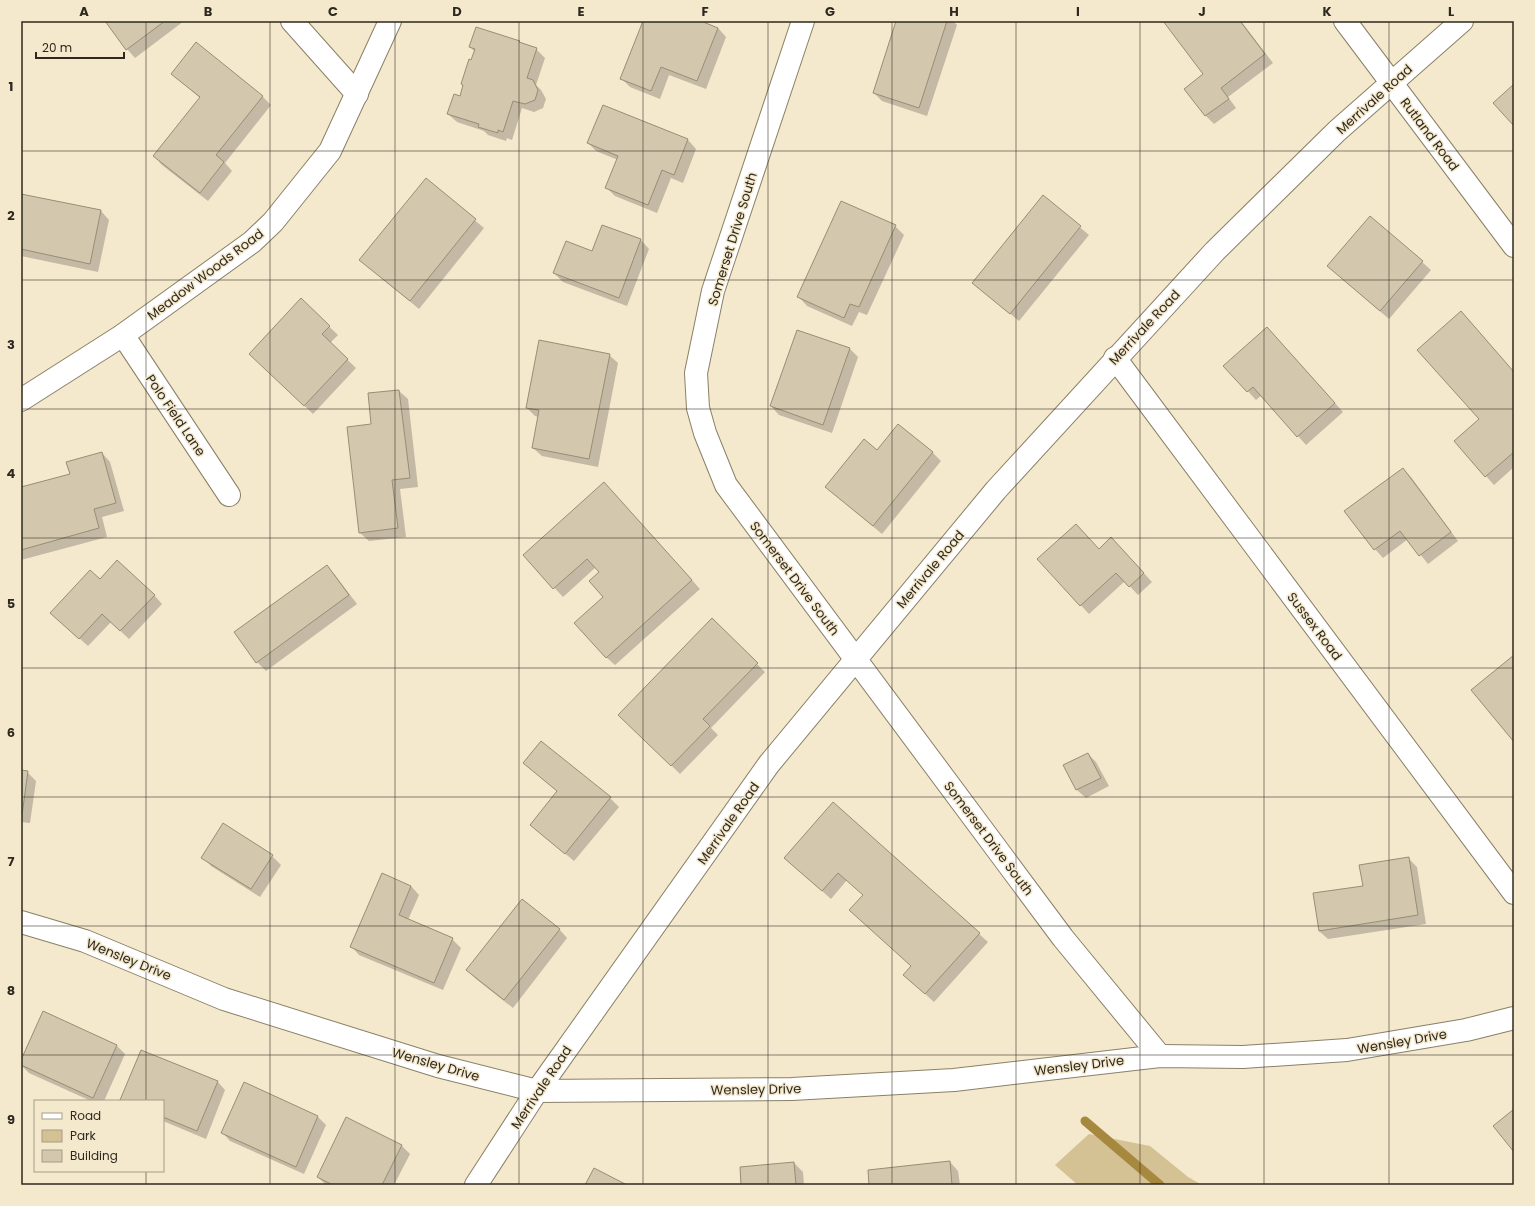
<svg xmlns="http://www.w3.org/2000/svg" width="1535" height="1206" font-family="Poppins,sans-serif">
<rect width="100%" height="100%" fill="#f4e8cd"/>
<!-- green -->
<polygon fill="#d4c194" points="1089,1134 1150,1146 1188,1177 1202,1185 1078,1185 1055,1165"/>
<!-- shadow -->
<g fill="#0003">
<polygon points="106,21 184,21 135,58 127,49"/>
<polygon points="644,21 698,21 718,28 726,37 706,89 669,75 660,99 630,87 622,79"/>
<polygon points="897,21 953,21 957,25 927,116 882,101 874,93"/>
<polygon points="1164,21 1241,21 1273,63 1228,97 1236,108 1214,124 1206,116 1186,89 1204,74"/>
<polygon points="519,42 522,44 536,49 545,58 536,85 541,90 546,99 543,108 534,112 522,108 512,140 507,138 506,141 488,135 484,131 457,122 448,114 460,97 475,52 470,47"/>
<polygon points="172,74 262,96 271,105 225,163 232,171 208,201 162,165 154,156 200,98"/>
<polygon points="603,106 688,140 696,149 683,183 671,178 657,213 615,196 606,187 618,160 596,151 588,143"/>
<polygon points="426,179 484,228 419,309 360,260"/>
<polygon points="21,195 101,211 109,220 98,272 21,256"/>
<polygon points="1043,196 1089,235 1019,321 973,283"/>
<polygon points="603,226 641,240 649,249 627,306 563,282 554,273 593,252"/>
<polygon points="895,226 904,235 867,315 859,312 852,326 807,306 799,297"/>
<polygon points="1422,262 1431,270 1389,319 1337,274"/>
<polygon points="301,300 338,335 330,343 356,368 313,414 259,362"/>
<polygon points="1275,336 1343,412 1306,445 1262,395 1256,400 1225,366"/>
<polygon points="850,349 858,357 832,433 779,415 771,406"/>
<polygon points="609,355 618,363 598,467 542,456 533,448 539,417 535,416 527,408"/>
<polygon points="1514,372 1514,467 1494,485 1455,441 1480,419"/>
<polygon points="399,391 408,399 418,487 400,489 406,537 369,541 360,533 372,425"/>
<polygon points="877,451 932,452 941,461 882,534 826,487"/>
<polygon points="102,453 110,462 124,511 102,517 107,537 21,560 21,488 71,474"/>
<polygon points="1403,469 1411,477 1458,541 1428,564 1408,539 1383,558 1375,549 1346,511"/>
<polygon points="612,492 700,589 615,665 606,657 604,597 600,572 596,567 563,597 524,555"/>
<polygon points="1120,547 1152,582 1138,595 1125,581 1089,614 1039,560"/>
<polygon points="327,566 335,575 357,604 266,671 257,662 236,633"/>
<polygon points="100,580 154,595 162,604 129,639 111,622 88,646 60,621"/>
<polygon points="712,620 765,672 711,728 718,735 680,774 620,715"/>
<polygon points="541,742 610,798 619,807 574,861 531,825 558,792 524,763"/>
<polygon points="1088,754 1096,762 1109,786 1086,798 1077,790 1065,766"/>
<polygon points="21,771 27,772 36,781 30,823 21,822"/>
<polygon points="833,804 988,942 934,1002 913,983 912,966 850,910 864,895 847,880 831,899 794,866"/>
<polygon points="272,856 281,865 260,897 211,866 203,857"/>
<polygon points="1408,858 1417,867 1426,924 1328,939 1319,931 1364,887"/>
<polygon points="411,886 419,895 408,920 452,939 461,948 443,990 359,955 351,946"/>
<polygon points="559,929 567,938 513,1008 476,979 467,970"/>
<polygon points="44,1013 117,1046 125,1054 104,1101 91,1101 29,1073 21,1065 21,1062"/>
<polygon points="217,1081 225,1090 206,1139 163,1121 163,1101 123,1101 121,1099"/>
<polygon points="244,1084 318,1117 326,1125 304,1174 230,1141 222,1132"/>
<polygon points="401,1145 410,1154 394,1185 326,1185 318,1177"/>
<polygon points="950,1162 958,1171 960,1185 870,1185"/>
<polygon points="794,1163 803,1172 804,1185 742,1185"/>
</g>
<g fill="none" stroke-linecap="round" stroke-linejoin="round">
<!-- stream -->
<polyline stroke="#a6893e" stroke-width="9" points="1085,1121 1160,1185"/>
</g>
<!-- building -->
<g fill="#d3c8ad" stroke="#988e75">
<polygon points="105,21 165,21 126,50"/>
<polygon points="643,21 701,21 718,28 697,81 661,67 651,91 620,79"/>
<polygon points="896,21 947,21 919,108 873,93"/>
<polygon points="1163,21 1240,21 1265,54 1221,88 1229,99 1205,116 1184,89 1203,74"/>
<polygon points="476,27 520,41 519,42 537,48 527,78 533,80 538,90 535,100 525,104 513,101 503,132 498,130 498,133 478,127 479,124 447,114 454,94 460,96 463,85 461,84 469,59 471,60 475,49 469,47"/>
<polygon points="196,42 263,96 216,155 224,162 200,193 153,156 200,97 171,74"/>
<polygon points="1514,84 1514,126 1493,103"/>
<polygon points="603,105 688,139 674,175 662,170 648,205 605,188 618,156 587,143"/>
<polygon points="426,178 476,219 410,301 359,260"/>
<polygon points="21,194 101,210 90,264 21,249"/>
<polygon points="1043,195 1081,226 1010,314 972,283"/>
<polygon points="841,201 896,225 859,307 850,304 844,318 797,297"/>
<polygon points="1370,216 1423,261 1380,311 1327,266"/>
<polygon points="602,225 641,239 619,298 553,273 566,241 592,251"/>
<polygon points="301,298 330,326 322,334 348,359 304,406 249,354"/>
<polygon points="1461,311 1514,372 1514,452 1485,477 1454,441 1479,419 1417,350"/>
<polygon points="1267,327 1335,403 1297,437 1253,387 1247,392 1223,366"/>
<polygon points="797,330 850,348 823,425 770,406"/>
<polygon points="539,340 610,354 589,459 532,448 539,410 526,408"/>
<polygon points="399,390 410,478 392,480 398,528 359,533 347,427 371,424 368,393"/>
<polygon points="898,424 933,452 873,526 825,487 864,439 877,450"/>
<polygon points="102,452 116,503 94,509 99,528 21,550 21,487 70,474 66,462"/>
<polygon points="1403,468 1451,532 1419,556 1400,531 1374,550 1344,511"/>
<polygon points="604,482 692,580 606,658 574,623 603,597 589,581 599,572 587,559 553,589 523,555"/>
<polygon points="1076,524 1099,549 1111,537 1144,573 1129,587 1116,573 1080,606 1037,559"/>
<polygon points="117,560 155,595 120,631 102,614 79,639 50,613 90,570 100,579"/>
<polygon points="327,565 349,595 256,663 234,632"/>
<polygon points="712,618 758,663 703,719 710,726 671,766 618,715"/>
<polygon points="1514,655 1514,742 1471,690"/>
<polygon points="541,741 611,797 565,854 530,825 557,791 523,763"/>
<polygon points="1088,753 1101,778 1076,790 1063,765"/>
<polygon points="21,770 28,771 22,815 21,815"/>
<polygon points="833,802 980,933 925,994 903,975 911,966 849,910 863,895 838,873 822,891 784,858"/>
<polygon points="223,823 273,855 251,889 201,858"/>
<polygon points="1409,857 1418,915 1319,931 1313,893 1363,886 1359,865"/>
<polygon points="382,873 411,886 399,915 453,938 434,983 350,947"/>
<polygon points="522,899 560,929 504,1000 466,970"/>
<polygon points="43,1011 117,1045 93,1098 21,1065 21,1060"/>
<polygon points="141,1050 218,1081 197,1131 163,1117 163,1101 123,1101 120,1100"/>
<polygon points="244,1082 318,1116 296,1167 221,1133"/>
<polygon points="1514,1109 1514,1152 1493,1126"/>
<polygon points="346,1117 402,1145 382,1185 333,1185 317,1177"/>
<polygon points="950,1161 952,1185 869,1185 868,1170"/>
<polygon points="794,1162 796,1185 741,1185 740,1167"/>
<polygon points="594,1168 627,1185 585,1185"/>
</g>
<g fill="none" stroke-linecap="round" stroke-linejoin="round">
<!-- minor casing -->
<g stroke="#8a8067" stroke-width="24">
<g id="minor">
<polyline points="292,21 357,94"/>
<polyline points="803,21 713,291 696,373 698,408 705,433 726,485 1063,938 1160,1056"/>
<polyline points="1345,21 1514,246"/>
<polyline points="123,335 229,495"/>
<polyline points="1115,358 1514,893"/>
<polyline points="21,400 123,335 252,242 273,222 330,151 390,21"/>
<polyline points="21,922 85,941 224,999 438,1066 537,1091 792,1089 954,1080 1160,1056 1243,1057 1347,1050 1466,1030 1514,1018"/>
<polyline points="476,1185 537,1091 769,764 996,490 1215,251 1337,131 1462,21"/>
</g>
</g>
<!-- minor -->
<use href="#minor" stroke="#fff" stroke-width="22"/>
</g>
<!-- grid -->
<path fill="none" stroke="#2e291f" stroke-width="1" stroke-opacity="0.55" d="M146 21V1101M270 21V1185M395 21V1185M519 21V1185M643 21V1185M768 21V1185M892 21V1185M1016 21V1185M1140 21V1185M1264 21V1185M1389 21V1185M21 151H1514M21 280H1514M21 409H1514M21 538H1514M21 668H1514M21 797H1514M21 926H1514M21 1055H1514M146 1171V1185"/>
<g text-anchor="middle" stroke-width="3" stroke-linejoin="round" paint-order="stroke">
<!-- street labels -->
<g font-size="13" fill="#2e291f" stroke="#f4e8cd">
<text transform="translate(1374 99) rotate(-42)" y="5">Merrivale Road</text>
<text transform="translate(1430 134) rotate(53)" y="5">Rutland Road</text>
<text transform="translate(732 239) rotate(-73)" y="5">Somerset Drive South</text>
<text transform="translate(205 274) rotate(-37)" y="5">Meadow Woods Road</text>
<text transform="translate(1144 327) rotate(-47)" y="5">Merrivale Road</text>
<text transform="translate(176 415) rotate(56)" y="5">Polo Field Lane</text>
<text transform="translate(930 569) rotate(-50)" y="5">Merrivale Road</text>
<text transform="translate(795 578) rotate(53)" y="5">Somerset Drive South</text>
<text transform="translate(1315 626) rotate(53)" y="5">Sussex Road</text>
<text transform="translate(728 823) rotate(-55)" y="5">Merrivale Road</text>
<text transform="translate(989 838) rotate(53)" y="5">Somerset Drive South</text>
<text transform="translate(129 959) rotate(22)" y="5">Wensley Drive</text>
<text transform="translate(1402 1041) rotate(-10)" y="5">Wensley Drive</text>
<text transform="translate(436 1064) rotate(16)" y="5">Wensley Drive</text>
<text transform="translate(1079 1065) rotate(-7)" y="5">Wensley Drive</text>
<text transform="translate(541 1087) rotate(-56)" y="5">Merrivale Road</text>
<text transform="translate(756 1089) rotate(-1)" y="5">Wensley Drive</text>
</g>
</g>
<!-- border -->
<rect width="1535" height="1206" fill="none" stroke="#f4e8cd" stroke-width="44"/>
<!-- legend -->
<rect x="34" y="1100" width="130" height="72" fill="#f4e8cd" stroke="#a59c87"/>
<rect x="42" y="1113" width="20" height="6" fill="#ffffff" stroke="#a59c87"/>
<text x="70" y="1120" font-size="12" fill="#2e291f">Road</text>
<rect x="42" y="1130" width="20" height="12" fill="#d4c194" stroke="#a59c87"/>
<text x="70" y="1140" font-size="12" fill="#2e291f">Park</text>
<rect x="42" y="1150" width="20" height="12" fill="#d3c8ad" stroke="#a59c87"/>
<text x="70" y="1160" font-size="12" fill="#2e291f">Building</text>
<!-- scale -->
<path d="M36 52v6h88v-6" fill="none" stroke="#2e291f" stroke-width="2"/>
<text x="42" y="52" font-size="12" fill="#2e291f" stroke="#f4e8cd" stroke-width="3" paint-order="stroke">20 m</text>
<rect x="22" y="22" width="1491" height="1162" fill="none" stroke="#2e291f" stroke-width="1.5"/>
<g font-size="13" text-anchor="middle" font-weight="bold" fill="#2e291f">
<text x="84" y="16">A</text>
<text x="208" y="16">B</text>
<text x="333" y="16">C</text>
<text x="457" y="16">D</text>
<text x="581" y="16">E</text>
<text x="705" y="16">F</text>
<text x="830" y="16">G</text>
<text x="954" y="16">H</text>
<text x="1078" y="16">I</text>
<text x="1202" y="16">J</text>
<text x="1327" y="16">K</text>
<text x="1451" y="16">L</text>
<text x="11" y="91">1</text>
<text x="11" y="220">2</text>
<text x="11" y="349">3</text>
<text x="11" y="478">4</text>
<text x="11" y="608">5</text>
<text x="11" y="737">6</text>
<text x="11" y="866">7</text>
<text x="11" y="995">8</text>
<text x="11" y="1124">9</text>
</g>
</svg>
